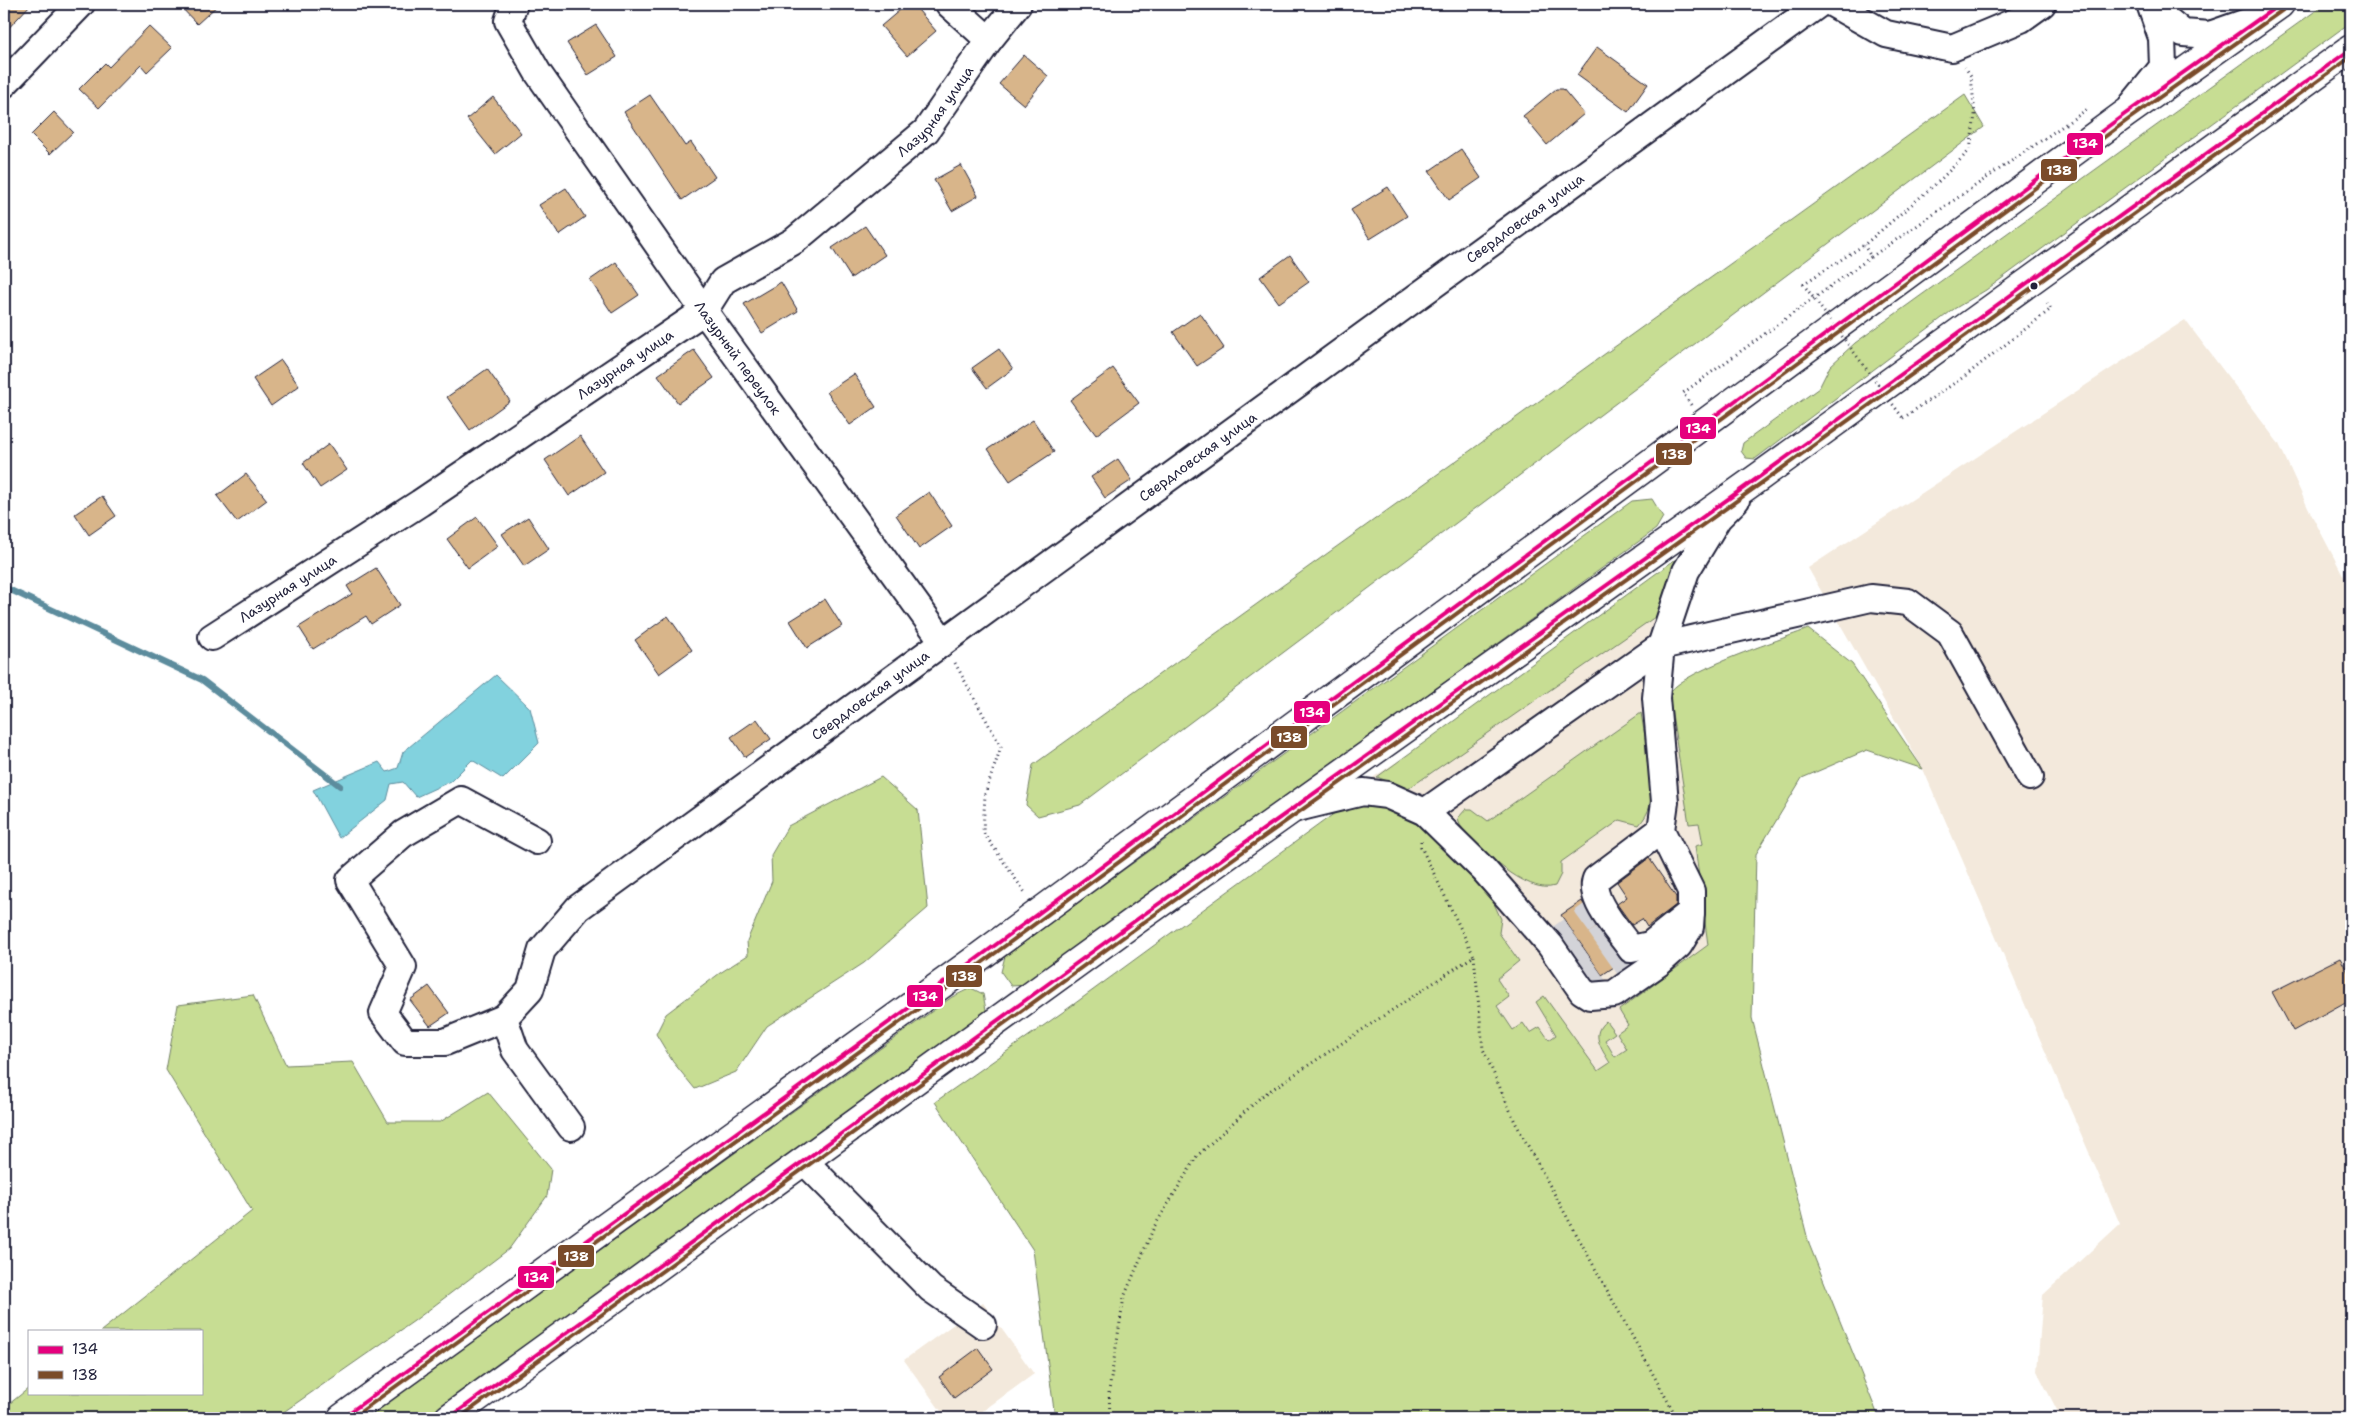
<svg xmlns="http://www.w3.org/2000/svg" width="2355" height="1422" font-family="'Shantell Sans',sans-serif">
<rect width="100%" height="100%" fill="#fff"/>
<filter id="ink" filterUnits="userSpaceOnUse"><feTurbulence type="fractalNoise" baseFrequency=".02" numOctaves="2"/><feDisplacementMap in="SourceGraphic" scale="10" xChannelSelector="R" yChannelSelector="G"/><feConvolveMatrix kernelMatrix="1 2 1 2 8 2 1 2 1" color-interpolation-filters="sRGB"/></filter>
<g filter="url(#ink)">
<!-- built -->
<g fill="#f3e9dc">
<polygon points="2185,320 2279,444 2308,508 2351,590 2351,1418 2061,1418 2037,1371 2043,1295 2120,1224 1923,769 1808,568"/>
<polygon points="1700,563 1676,622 1669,694 1689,824 1699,823 1703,845 1695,847 1708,945 1619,1010 1628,1025 1617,1033 1628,1049 1616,1057 1605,1040 1615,1033 1606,1021 1599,1045 1610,1064 1597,1072 1591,1061 1537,1003 1557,1035 1549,1040 1513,1030 1497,1005 1497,979 1519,961 1499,933 1501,919 1331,805"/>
<polygon points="983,1303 1034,1374 973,1418 946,1418 904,1360"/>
</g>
<!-- green -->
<g fill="#c7dd93" stroke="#748067">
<polygon points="2325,4 2351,4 2351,22 1986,290 1954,309 1755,459 1746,458 1741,451 1743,443 1819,388 1830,366 1855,343"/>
<polygon points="1965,95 1984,127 1080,805 1038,816 1026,805 1033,765"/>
<polygon points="1652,499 1663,517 1656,529 1027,985 1011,986 1001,972 1005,956 1632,501"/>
<polygon points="1680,556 1665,610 1408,789 1377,777"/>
<path d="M1808 629 1852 664 1923 769 1867 750 1802 778 1756 854 1752 1018 1809 1244 1879 1418H1055L1033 1250 935 1102 1070 1007 1339 810 1357 800 1410 815 1438 838 1491 897 1501 919 1499 933 1519 961 1497 979 1509 997 1497 1006 1513 1030 1523 1023 1530 1033 1540 1027 1549 1040 1556 1035 1536 1002 1544 996 1598 1071 1610 1063C1601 1048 1590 1034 1606 1021L1615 1033 1605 1040 1615 1057 1627 1049 1617 1033 1628 1025 1619 1010 1708 945 1695 846 1703 844 1699 823 1689 824 1669 694C1681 671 1780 640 1808 629Z"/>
<path d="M1641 713C1645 738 1654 780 1650 805 1648 813 1644 819 1639 825L1620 820 1561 862V874L1555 886C1527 896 1475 846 1460 825L1458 818 1466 809H1472L1488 821Z"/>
<polygon points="881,777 918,810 928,908 864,963 767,1026 736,1072 695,1089 673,1062 656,1034 666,1014 720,973 748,955 747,941 772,881 771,855 788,826"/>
<polygon points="971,988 983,994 986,1010 970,1026 426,1418 366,1418 952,997"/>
<polygon points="253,995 286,1065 353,1062 388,1122 440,1122 488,1092 551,1169 547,1196 509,1249 414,1321 275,1418 4,1418 4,1408 29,1388 29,1393 201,1393 201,1331 101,1331 252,1211 166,1070 178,1005"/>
</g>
<!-- water -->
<polygon fill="#82d2de" stroke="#5c8c9d" points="496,675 530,708 539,743 503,779 472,760 451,781 416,797 403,782 391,784 387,800 339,838 313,790 379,762 387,772 398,768 403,752"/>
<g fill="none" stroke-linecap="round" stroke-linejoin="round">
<!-- stream -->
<polyline stroke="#5c8c9d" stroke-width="6" points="4,587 202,680 340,786"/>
</g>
<!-- building -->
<g fill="#d8b58a" stroke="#22223b">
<polygon points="4,4 31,4 4,33"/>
<polygon points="178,4 219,4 197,24"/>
<polygon points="907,4 913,4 936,31 907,56 881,26"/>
<polygon points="596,25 617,57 588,75 567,43"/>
<polygon points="149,26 172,48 147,72 141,65 99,108 79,89 105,63 109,67"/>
<polygon points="1597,47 1648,84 1628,112 1577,75"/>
<polygon points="1024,55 1048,76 1024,105 999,84"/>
<polygon points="1556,89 1563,89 1584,114 1547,145 1523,116"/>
<polygon points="650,95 685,146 691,142 715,177 682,200 624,112"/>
<polygon points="493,97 521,133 495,154 467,119"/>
<polygon points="54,112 73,132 50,154 31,135"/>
<polygon points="1461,149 1481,178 1449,200 1429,171"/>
<polygon points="961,165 978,196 952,211 934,180"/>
<polygon points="1388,187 1407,216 1370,239 1351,210"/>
<polygon points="566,188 585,217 559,235 539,205"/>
<polygon points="865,226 885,255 851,278 832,248"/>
<polygon points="1290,255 1309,282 1279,303 1260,277"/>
<polygon points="616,262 639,295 612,313 590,280"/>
<polygon points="781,282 798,311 762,333 744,304"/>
<polygon points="1200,313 1224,348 1197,366 1173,332"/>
<polygon points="999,349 1013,369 987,388 972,368"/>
<polygon points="694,350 714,378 678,403 658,375"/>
<polygon points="281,360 299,386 271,406 253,379"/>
<polygon points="1113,368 1139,403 1096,435 1070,400"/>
<polygon points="487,369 510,401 470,430 447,397"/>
<polygon points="854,374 876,407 850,425 827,392"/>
<polygon points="1033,420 1054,452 1010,481 988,449"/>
<polygon points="580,436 604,472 569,496 545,460"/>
<polygon points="329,444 347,470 320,488 303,463"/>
<polygon points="1118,459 1132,480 1105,498 1091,477"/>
<polygon points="246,474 267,500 237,522 217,496"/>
<polygon points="929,492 952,526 919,549 896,515"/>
<polygon points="102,496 116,516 89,535 75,514"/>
<polygon points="477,517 498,546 468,568 447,539"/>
<polygon points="528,517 549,549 524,566 502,534"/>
<polygon points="376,568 400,605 371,624 366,616 313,649 299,627 352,594 347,586"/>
<polygon points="825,599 842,626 807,648 790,621"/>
<polygon points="668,616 692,650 659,674 635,640"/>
<polygon points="757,719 771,739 745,757 731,737"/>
<polygon points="1649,858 1676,897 1676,905 1647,927 1642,919 1632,925 1617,904 1627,897 1617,882"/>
<polygon points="1582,901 1594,924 1623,961 1602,975 1561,915"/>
<polygon points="2340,958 2351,977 2351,999 2293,1031 2272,992"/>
<polygon points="429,986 449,1013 430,1026 410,1000"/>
<polygon points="978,1348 993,1369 954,1398 939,1377"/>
</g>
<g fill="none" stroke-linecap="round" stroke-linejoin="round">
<!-- minor-tunnel -->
<g stroke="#d3d3d8" stroke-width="26" stroke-dasharray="26 13" stroke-linecap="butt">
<polyline points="1550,945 1602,907"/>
<polyline points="1564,966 1617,929"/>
<polyline points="1578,986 1631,949"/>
</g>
<!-- minor casing -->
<g stroke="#22223b" stroke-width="30">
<g id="minor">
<path id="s1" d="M514 4 508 21 538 73 704 311 942 640"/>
<polyline points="949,4 989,40"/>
<polyline points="1833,4 1886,34 1952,48 2021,19 2042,4"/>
<polyline points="2152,7 2183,33 2210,35 2247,22"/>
<polyline points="4,84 81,4"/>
<polyline points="2133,104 2163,67 2162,38 2150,4"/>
<path id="s2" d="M212 637 420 503 704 311 723 281 794 241 926 131 989 40 1018 4"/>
<polyline points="1293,809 1363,792 1387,795 1425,812 1484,870 1550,945 1582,991 1590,996 1614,994 1660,962 1679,945 1690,927 1691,912 1691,891 1661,830 1665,802 1656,698 1661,646 1686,571 1718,518 1736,500"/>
<polyline points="1425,812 1661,646 1871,598 1908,602 1950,633 2030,777"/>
<path d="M1661 830 1596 879C1588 899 1619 932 1631 949L1650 945 1691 912"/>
<polyline points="504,1018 445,1042 405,1042 383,1013 403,967 350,880 403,834 461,800 537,841"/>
<path id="s3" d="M571 1127 515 1050 504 1018 530 990 542 950 578 908 1819 4"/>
<polyline points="805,1162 931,1289 983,1325"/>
</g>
</g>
<!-- major casing -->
<g stroke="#22223b" stroke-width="31">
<g id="major">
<polyline points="342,1418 975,960 2125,114 2280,4"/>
<polyline points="449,1418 1143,915 1759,477 2351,49"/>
</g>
</g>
<!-- path -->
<g stroke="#22223b" stroke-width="3" stroke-dasharray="1 4" stroke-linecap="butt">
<polyline points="1871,257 2089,108"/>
<polyline points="1803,284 1864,245 1938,182 1970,150 1975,115 1971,76 1965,67"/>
<polyline points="1691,405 1683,393 1871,257 1864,245"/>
<polyline points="1903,418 1965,376 2051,309 2045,300"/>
<polyline points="955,663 1001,747 985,794 983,832 1026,894"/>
<polyline points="1474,956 1483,1049 1515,1122 1677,1418"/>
<polyline points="1110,1418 1109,1391 1124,1297 1154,1227 1197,1156 1262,1096 1474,956 1421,847 1421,841"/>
</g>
<!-- minor -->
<use href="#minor" stroke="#fff" stroke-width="26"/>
<!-- major -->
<use href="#major" stroke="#fff" stroke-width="28"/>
<!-- path-bridge -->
<polyline stroke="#22223b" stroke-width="3" stroke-dasharray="1 4" stroke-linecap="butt" points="1803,284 1903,418"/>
<!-- bus-1 casing -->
<g stroke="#fff" stroke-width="8">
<g id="bus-1">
<polyline points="342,1418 975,960 2125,114 2280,4"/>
<polyline points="449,1418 1143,915 1759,477 2351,49"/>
</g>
</g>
<!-- bus-2 casing -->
<g stroke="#fff" stroke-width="8">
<g id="bus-2">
<polyline points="352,1418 979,965 2129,119 2284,9"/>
<polyline points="459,1418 1147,920 1763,482 2351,57"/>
</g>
</g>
<!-- bus-1 -->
<use href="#bus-1" stroke="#e5007d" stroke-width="4"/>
<!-- bus-2 -->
<use href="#bus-2" stroke="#7a4b2a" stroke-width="4"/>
</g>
</g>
<!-- markers -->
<circle fill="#22223b" stroke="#fff" stroke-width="2" cx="2034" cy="286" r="4.5"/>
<g text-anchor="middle" stroke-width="4" stroke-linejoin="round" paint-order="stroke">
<!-- street labels -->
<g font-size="14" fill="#22223b" stroke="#fff">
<text dy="5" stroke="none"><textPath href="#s2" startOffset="900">Лазурная улица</textPath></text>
<text dy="5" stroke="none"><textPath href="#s3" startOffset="1436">Свердловская улица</textPath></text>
<text dy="5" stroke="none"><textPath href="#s1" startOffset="426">Лазурный переулок</textPath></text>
<text dy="5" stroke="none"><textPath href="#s2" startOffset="495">Лазурная улица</textPath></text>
<text dy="5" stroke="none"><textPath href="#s3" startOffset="1031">Свердловская улица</textPath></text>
<text dy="5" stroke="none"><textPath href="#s2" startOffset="90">Лазурная улица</textPath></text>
<text dy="5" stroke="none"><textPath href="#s3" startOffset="626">Свердловская улица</textPath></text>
</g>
</g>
<g stroke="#fff" stroke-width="2">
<rect x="2066" y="132" width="38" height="24" rx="5" fill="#e5007d"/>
<rect x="2040" y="158" width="38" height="24" rx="5" fill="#7a4b2a"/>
<rect x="1679" y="416" width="38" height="24" rx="5" fill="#e5007d"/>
<rect x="1655" y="442" width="38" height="24" rx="5" fill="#7a4b2a"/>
<rect x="1293" y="700" width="38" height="24" rx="5" fill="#e5007d"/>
<rect x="1270" y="725" width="38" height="24" rx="5" fill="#7a4b2a"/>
<rect x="945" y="964" width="38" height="24" rx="5" fill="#7a4b2a"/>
<rect x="906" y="984" width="38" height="24" rx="5" fill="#e5007d"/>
<rect x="557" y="1244" width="38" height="24" rx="5" fill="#7a4b2a"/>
<rect x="517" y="1265" width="38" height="24" rx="5" fill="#e5007d"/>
</g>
<g font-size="14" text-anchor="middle" font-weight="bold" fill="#fff">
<text x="2085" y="148">134</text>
<text x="2059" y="175">138</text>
<text x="1698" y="433">134</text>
<text x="1674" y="459">138</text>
<text x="1312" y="717">134</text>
<text x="1289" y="742">138</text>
<text x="964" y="981">138</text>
<text x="925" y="1001">134</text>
<text x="576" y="1261">138</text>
<text x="536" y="1282">134</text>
</g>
<!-- margin -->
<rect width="2355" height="1422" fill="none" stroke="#fff" stroke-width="20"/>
<rect x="10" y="10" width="2335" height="1402" fill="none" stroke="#22223b" stroke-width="2" filter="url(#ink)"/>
<!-- legend -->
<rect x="28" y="1330" width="175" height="65" fill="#ffffff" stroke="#a7a7b1"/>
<rect x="38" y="1346" width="25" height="8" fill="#e5007d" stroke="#a7a7b1"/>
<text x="72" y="1354" font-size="15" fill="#22223b">134</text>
<rect x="38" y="1371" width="25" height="8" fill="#7a4b2a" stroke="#a7a7b1"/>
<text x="72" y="1380" font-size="15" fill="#22223b">138</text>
</svg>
